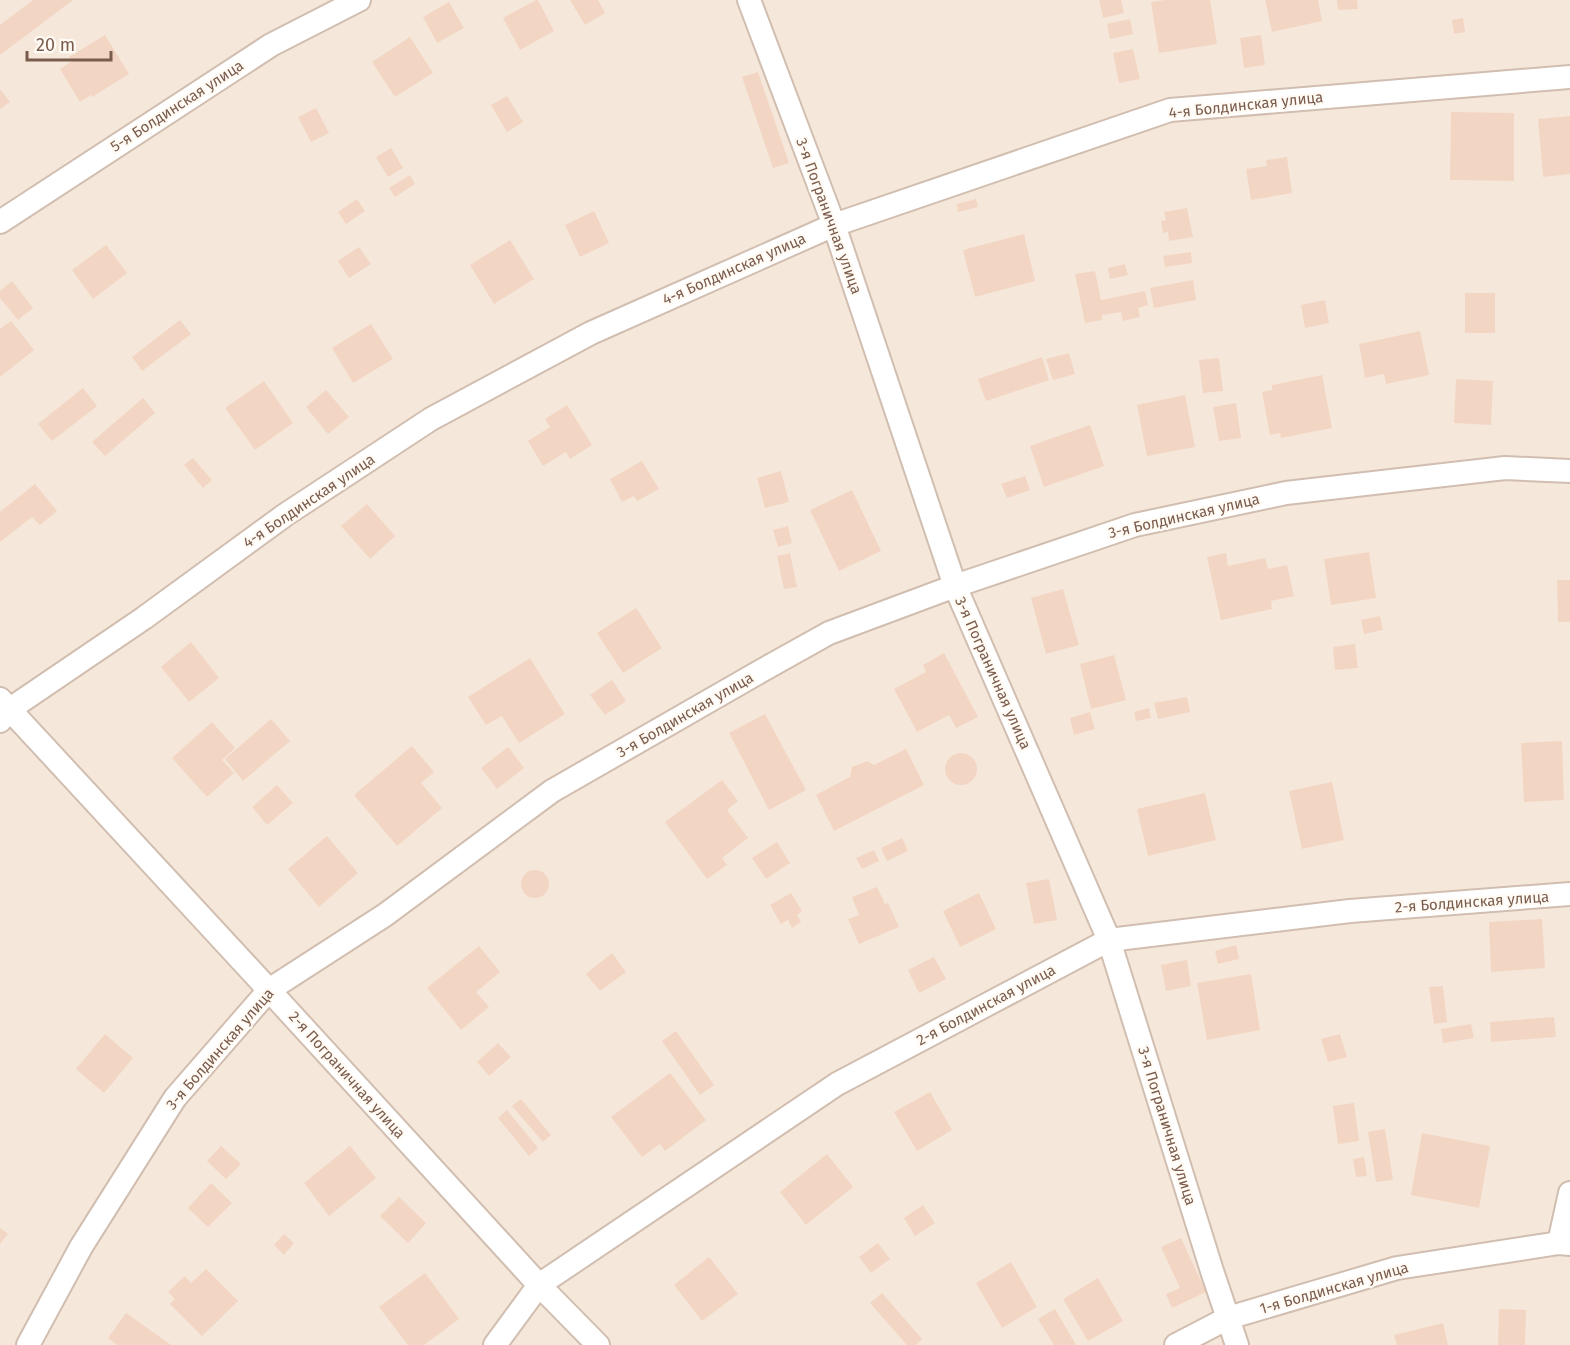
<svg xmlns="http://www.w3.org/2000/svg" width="1570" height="1345" font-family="'Fira Sans',sans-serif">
<rect width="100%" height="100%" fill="#fdf6ec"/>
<!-- residential -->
<rect fill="#f5e8da" x="0" y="0" width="1570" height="1345"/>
<!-- building -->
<g fill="#f3d5c3">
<polygon points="33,0 73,0 0,55 0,25"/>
<polygon points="536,0 538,0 554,31 520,50 503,18"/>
<polygon points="570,0 598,0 605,13 585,25"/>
<polygon points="1099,0 1121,0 1124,13 1103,18"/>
<polygon points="1165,0 1210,0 1217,44 1159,53 1151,2"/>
<polygon points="1265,0 1318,0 1322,21 1272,32"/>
<polygon points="1337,0 1357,0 1358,9 1338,10"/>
<polygon points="449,2 464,28 437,43 423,17"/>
<polygon points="1463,18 1465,32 1454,34 1452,20"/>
<polygon points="1130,19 1133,34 1110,39 1107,24"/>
<polygon points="105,35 129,74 92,97 91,95 80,102 60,69 72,61 69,57"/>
<polygon points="1261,35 1265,65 1244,68 1240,38"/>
<polygon points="410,37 433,73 395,97 372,62"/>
<polygon points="1133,49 1140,79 1119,83 1113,53"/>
<polygon points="758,72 789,163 773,168 742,77"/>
<polygon points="0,89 10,102 0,109"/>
<polygon points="507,96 523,122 507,132 491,105"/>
<polygon points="316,108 329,133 311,142 298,117"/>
<polygon points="1451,112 1514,113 1514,181 1450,180"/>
<polygon points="1570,116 1570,174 1543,177 1538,119"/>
<polygon points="391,148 403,168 388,177 376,157"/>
<polygon points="1287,157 1292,193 1251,200 1246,169 1267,166 1266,160"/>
<polygon points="410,175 415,184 395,197 389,188"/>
<polygon points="357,199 365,211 346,224 338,212"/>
<polygon points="976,199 978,207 958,212 957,204"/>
<polygon points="1187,208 1193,237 1169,241 1168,232 1163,233 1161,221 1166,220 1164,212"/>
<polygon points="594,211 609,243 580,257 565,225"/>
<polygon points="1024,234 1035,281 975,297 963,250"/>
<polygon points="510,240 534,279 494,304 470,265"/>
<polygon points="106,245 127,273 93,299 72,270"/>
<polygon points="359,247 371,264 349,278 338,261"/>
<polygon points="1191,252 1192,263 1165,267 1163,256"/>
<polygon points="1125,264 1128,275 1110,279 1108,268"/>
<polygon points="1095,271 1101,300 1145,291 1148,305 1138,308 1140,317 1123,321 1121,312 1102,315 1102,320 1085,323 1075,274"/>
<polygon points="1193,280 1196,300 1154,308 1150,288"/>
<polygon points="12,281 33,308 18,320 0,298 0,291"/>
<rect x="1465" y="293" width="30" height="40"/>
<polygon points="1325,300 1329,323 1305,328 1301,305"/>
<polygon points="180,320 191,334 142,371 132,357"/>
<polygon points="11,321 34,350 0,377 0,329"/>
<polygon points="371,324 393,359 353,383 332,348"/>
<polygon points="1420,331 1429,375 1386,384 1384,374 1365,378 1359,344"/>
<polygon points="1069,353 1075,374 1053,380 1046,359"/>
<polygon points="1042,357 1049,380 986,401 978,379"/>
<polygon points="1219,358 1223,391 1203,393 1199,360"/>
<polygon points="1322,375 1332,428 1281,438 1280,433 1270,435 1262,392 1272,390 1272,385"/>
<polygon points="1456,379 1493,381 1491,425 1454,423"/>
<polygon points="264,381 293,423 255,450 225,408"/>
<polygon points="83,388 97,406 52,441 38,424"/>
<polygon points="326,390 349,417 328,434 306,407"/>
<polygon points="1185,395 1195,447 1147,456 1137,405"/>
<polygon points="143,398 155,413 105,456 92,442"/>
<polygon points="1236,403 1241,438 1219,441 1213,407"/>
<polygon points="567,405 592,445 570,459 566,452 543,466 528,441 550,427 545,419"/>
<polygon points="1090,425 1104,466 1044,487 1030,446"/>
<polygon points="193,458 212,480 203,488 184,465"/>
<polygon points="642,461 659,489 637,501 634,496 622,502 610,479"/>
<polygon points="781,471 789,502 765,508 757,478"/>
<polygon points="1025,476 1030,490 1007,498 1001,484"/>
<polygon points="35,484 57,511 40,525 32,517 0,542 0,512"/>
<polygon points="852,490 881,551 839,571 810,510"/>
<polygon points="367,504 395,536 370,559 341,526"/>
<polygon points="788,526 792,543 778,547 773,530"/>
<polygon points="1369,552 1376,598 1331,605 1324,559"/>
<polygon points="790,553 797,587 784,589 777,556"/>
<polygon points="1226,553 1228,566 1265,558 1268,569 1287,565 1294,596 1271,601 1272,609 1221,620 1207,557"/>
<polygon points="1557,580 1570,580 1570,622 1558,622"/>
<polygon points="1063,589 1079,645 1046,654 1031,598"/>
<polygon points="636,608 662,648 623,673 597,633"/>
<polygon points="1380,616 1383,630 1364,634 1361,620"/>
<polygon points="191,642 219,678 189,702 161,667"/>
<polygon points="1355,644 1358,668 1335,670 1333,647"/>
<polygon points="944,653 978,717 956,728 949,715 917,732 894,689 926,672 923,665"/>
<polygon points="1114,655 1126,700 1091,709 1080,664"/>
<polygon points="530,658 565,714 519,743 502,716 486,725 468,697"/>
<polygon points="612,680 626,701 605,715 590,695"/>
<polygon points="1187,697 1190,712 1158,719 1154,703"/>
<polygon points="1149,708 1151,718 1136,721 1134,712"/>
<polygon points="1090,712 1095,729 1074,735 1070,718"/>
<polygon points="765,714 806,790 769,810 729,733"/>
<polygon points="271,719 290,741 243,781 225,759"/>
<polygon points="212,722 235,748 222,760 234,773 207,797 172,758"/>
<polygon points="1562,741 1564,800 1524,802 1521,743"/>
<polygon points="412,746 434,772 421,783 442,808 397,846 354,795"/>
<polygon points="508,747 524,768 497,789 481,768"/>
<polygon points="906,749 924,785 834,831 816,795 850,777 852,767 867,761 874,765"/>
<circle cx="961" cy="769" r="16"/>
<polygon points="722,780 738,801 727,810 748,838 722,858 727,865 707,879 665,822"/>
<polygon points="1332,782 1344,840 1302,849 1289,791"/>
<polygon points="277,785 293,803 267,825 252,807"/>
<polygon points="1205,793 1216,840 1148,856 1137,809"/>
<polygon points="327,836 358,873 319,907 288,869"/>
<polygon points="902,838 908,851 887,861 881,848"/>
<polygon points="777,842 790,863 766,879 752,858"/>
<polygon points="874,850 879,861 862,869 856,858"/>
<circle cx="535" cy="884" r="14"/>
<polygon points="1049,879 1057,920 1034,924 1026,883"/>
<polygon points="877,887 885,904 888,903 899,927 859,944 848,919 859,915 852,897"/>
<polygon points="791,893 802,911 797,915 801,922 792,928 788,920 781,924 770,905"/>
<polygon points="979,893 996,929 960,947 943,911"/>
<polygon points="1542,919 1545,968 1491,972 1489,922"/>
<polygon points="1236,945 1239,959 1218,964 1215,951"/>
<polygon points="479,946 500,972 476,992 489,1007 461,1030 427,988"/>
<polygon points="612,953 626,972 600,991 586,974"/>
<polygon points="934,957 946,979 919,993 908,970"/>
<polygon points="1187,960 1191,986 1166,991 1161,965"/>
<polygon points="1251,974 1260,1030 1207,1040 1197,983"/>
<polygon points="1443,986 1447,1022 1434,1024 1429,987"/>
<polygon points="1554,1017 1556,1037 1491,1042 1490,1022"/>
<polygon points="1471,1024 1474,1038 1443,1043 1441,1029"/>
<polygon points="676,1031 714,1085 700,1095 662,1041"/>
<polygon points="105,1034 133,1058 104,1093 76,1069"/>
<polygon points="1340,1034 1347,1057 1328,1062 1321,1039"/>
<polygon points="498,1043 511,1057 489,1076 477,1062"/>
<polygon points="670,1073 706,1120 665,1151 660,1144 642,1157 611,1117"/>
<polygon points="930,1092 952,1130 917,1151 894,1112"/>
<polygon points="521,1099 551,1135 543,1142 512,1106"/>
<polygon points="1354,1103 1359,1141 1338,1144 1333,1106"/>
<polygon points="507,1110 538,1148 529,1156 498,1118"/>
<polygon points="1385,1129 1393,1180 1376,1182 1368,1132"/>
<polygon points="1422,1133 1490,1146 1479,1208 1411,1195"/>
<polygon points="221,1146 241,1164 226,1179 207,1161"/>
<polygon points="350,1146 376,1178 329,1216 304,1183"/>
<polygon points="827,1154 853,1187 806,1225 780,1192"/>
<polygon points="1364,1157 1367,1176 1356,1177 1353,1159"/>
<polygon points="211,1183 232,1203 208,1227 188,1208"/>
<polygon points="399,1197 426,1223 408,1243 380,1216"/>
<polygon points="923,1205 935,1223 915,1236 904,1218"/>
<polygon points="0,1228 8,1234 0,1244"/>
<polygon points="284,1234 294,1243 284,1255 274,1245"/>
<polygon points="1181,1238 1206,1292 1172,1308 1166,1294 1180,1288 1161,1247"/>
<polygon points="878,1243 890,1259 871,1273 859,1257"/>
<polygon points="709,1257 738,1294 702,1321 674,1285"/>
<polygon points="1011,1262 1037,1307 1002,1328 976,1283"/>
<polygon points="206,1269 238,1301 202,1336 170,1304 175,1299 168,1292 185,1276 191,1283"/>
<polygon points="425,1273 459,1319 424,1345 408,1345 379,1307"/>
<polygon points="1098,1278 1123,1321 1088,1341 1063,1299"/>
<polygon points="882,1293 922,1339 916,1345 907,1345 870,1303"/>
<polygon points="1055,1309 1076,1345 1054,1345 1038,1319"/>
<polygon points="1499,1309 1526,1310 1525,1345 1498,1345"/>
<polygon points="126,1313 171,1345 117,1345 108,1338"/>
<polygon points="1443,1323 1448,1345 1397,1345 1394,1335"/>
</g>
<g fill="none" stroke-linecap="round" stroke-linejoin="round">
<!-- street casing -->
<g stroke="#d1beb0" stroke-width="26">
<g id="street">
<polyline points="749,0 834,225 955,586 1109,940 1212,1271 1237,1345"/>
<polyline points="0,222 271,45 359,0"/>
<polyline points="0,699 269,990 539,1285 598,1345"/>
<polyline points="0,721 10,709 144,618 285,515 431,419 591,333 834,225 1170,110 1570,77"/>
<polyline points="1559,1243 1570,1193"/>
<polyline points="28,1345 81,1247 175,1098 269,990 385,915 552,791 761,671 829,633 955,586 1135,525 1286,493 1505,468 1570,471"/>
<polyline points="495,1345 539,1285 837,1084 1109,940 1350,911 1570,894"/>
<polyline points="1176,1345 1228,1318 1397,1268 1559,1243 1570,1244"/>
</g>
</g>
<!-- street -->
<use href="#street" stroke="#fff" stroke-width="22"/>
</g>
<g text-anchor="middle" stroke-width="4.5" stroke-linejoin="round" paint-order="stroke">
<!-- street labels -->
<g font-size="15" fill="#7a5c4d" stroke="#fffaf3">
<text transform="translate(1246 105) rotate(-6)" y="5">4-я Болдинская улица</text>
<text transform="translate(177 106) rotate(-33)" y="5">5-я Болдинская улица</text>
<text transform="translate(829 216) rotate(70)" y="5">3-я Пограничная улица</text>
<text transform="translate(734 269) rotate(-24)" y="5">4-я Болдинская улица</text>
<text transform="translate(309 501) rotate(-34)" y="5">4-я Болдинская улица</text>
<text transform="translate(1184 516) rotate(-13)" y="5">3-я Болдинская улица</text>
<text transform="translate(993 673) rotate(66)" y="5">3-я Пограничная улица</text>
<text transform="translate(685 715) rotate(-30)" y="5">3-я Болдинская улица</text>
<text transform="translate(1472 902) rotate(-4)" y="5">2-я Болдинская улица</text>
<text transform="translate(986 1005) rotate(-28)" y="5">2-я Болдинская улица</text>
<text transform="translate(220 1049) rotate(-49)" y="5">3-я Болдинская улица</text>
<text transform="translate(347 1075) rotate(48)" y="5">2-я Пограничная улица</text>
<text transform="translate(1167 1126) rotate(73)" y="5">3-я Пограничная улица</text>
<text transform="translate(1334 1288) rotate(-16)" y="5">1-я Болдинская улица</text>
</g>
</g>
<!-- scale -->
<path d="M27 51v9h84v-9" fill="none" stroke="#7a5c4d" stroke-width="3"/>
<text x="36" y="51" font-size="18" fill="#7a5c4d" stroke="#fffaf3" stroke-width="4.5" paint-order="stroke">20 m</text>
</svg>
